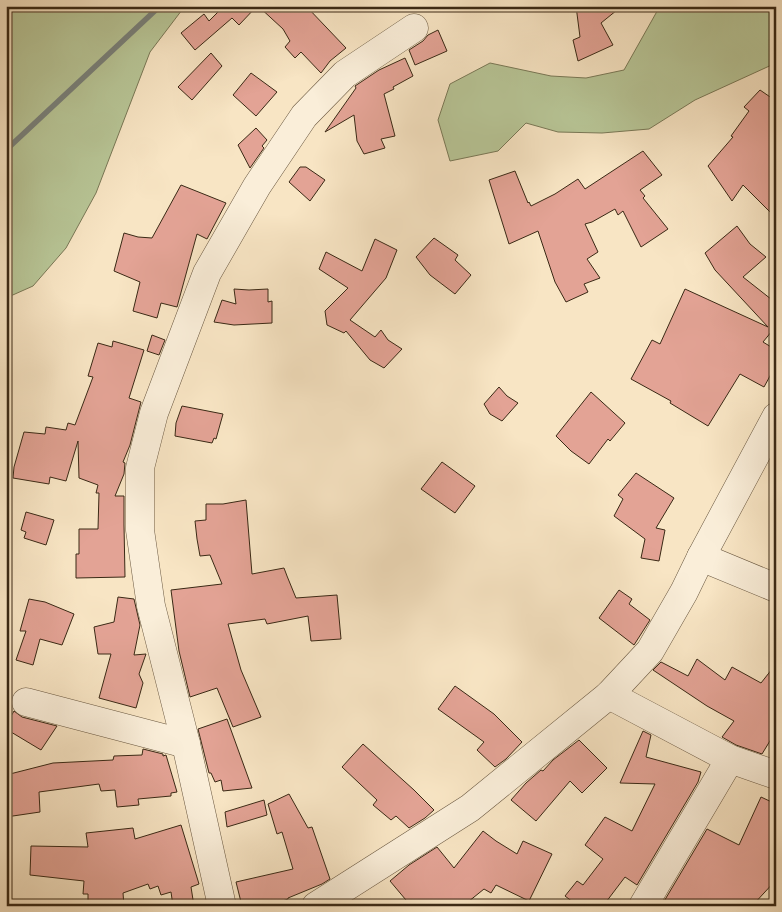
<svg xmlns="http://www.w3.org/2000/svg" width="782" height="912" font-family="Alegreya,serif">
<rect width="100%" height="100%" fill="#f8e5c4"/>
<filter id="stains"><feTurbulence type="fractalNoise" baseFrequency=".004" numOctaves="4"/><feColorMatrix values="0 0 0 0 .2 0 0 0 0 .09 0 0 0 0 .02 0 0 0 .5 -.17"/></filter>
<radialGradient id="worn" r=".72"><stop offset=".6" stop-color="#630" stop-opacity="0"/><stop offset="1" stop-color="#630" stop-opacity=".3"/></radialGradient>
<!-- green -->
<g fill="#b8c697" stroke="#797856">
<polygon points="6,6 185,6 150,52 96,193 66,248 33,286 6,298"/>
<polygon points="660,6 776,6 776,63 695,100 649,129 602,133 558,132 526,123 498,151 450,161 438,120 450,84 490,63 551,76 586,78 624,70"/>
</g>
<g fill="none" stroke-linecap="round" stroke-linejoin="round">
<!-- stream -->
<polyline stroke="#79817b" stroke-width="5.5" points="6,150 160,6"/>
</g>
<!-- building -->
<g fill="#e3a395" stroke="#3a2915">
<polygon points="220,6 257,6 239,25 232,18 195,50 181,33 204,14 209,21 222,8"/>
<polygon points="258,6 306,6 346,48 330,61 321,73 301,52 295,58 285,47 290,41 283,29"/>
<polygon points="576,6 622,6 601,23 613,45 578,61 573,40 580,37"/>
<polygon points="438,30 447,51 415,65 409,50 423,41 428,35"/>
<polygon points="211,53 222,66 192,100 178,87"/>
<polygon points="405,58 413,76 393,87 394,89 384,94 395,136 381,139 385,148 364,154 357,141 354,115 325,132 356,88 355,86 379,70"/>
<polygon points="251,73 277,92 256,116 233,95"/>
<polygon points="760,90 776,101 776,218 743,185 732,201 708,166 733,137 731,136 749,111 744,107"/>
<polygon points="256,128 267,140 262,146 264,148 250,168 238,145"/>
<polygon points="643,151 662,175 640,190 645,196 643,198 668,229 641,247 623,211 618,215 615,209 592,222 585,224 598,252 587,259 600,278 584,284 588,292 566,302 555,282 538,231 509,244 489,180 515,171 528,203 529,202 531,206 555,194 578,179 585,189"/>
<polygon points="300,167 306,167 325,180 310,201 289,182"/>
<polygon points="181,185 226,203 207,239 197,234 177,307 161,303 157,318 133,311 140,282 114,271 124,233 138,237 152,238"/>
<polygon points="737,226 750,244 766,257 743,277 776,303 776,335 772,331 763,342 776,350 776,365 764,387 740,374 708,426 670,403 671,401 631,379 652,340 660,344 685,289 768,327 715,270 705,253"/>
<polygon points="434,238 458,255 455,260 471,275 455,294 430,275 416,257"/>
<polygon points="375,239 397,250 386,278 350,320 375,337 381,330 388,340 402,349 384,368 370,360 346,331 344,333 327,325 325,311 348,288 319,269 326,252 362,271"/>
<polygon points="234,289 249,290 268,289 268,302 272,301 272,323 234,325 214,322 222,300 236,304"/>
<polygon points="152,335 165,340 159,355 147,351"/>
<polygon points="113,341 144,350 129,398 141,402 130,445 123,462 125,463 124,474 115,496 124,496 124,525 125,577 76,578 76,554 79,554 79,529 98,529 99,493 96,493 98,485 79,478 78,441 66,481 50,477 49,484 13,478 14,467 24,432 45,434 46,427 66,430 68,423 75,425 93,377 88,376 98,343 112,347"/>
<polygon points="499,387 507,396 518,403 502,421 490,414 484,404"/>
<polygon points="591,392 625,423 610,441 608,439 589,464 571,451 556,436"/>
<polygon points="182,406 223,414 216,439 214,438 212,443 175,436 176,423"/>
<polygon points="442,462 475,486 455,513 421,489"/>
<polygon points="636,473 674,498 656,528 665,530 659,561 641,558 645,539 614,516 623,499 618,495"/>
<polygon points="246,500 252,574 284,568 287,576 296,598 337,595 341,639 311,641 308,616 267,624 265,619 228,624 241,670 261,717 233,727 217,688 190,697 179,651 171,590 222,584 210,555 200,556 197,539 195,521 206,520 206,504 223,504"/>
<polygon points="26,512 54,520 46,545 24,538 26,532 21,530"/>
<polygon points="619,590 632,599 629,604 650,620 634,645 599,618"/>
<polygon points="118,597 134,599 140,625 134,655 146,654 139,674 143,683 136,708 99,698 111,654 98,654 94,627 114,622"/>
<polygon points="29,599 45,602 74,614 62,645 40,639 33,665 16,660 26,631 20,631"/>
<polygon points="697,659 725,680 732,667 761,683 776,664 776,731 762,754 736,745 722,737 734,721 707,706 653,670 661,662 688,676"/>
<polygon points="455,686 494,714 522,742 506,759 495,767 477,750 484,742 438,709"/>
<polygon points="14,711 22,717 57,726 41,750 6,729 6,725"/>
<polygon points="227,719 252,788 223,791 221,780 215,782 211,773 209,773 198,729"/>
<polygon points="643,731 651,735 646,757 701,772 698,782 637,885 625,877 603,906 578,906 565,896 577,881 583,885 603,859 585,845 605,817 632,831 655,784 620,783"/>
<polygon points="579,740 607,768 582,793 570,781 536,821 511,800 526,783 541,770 543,771 553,760"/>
<polygon points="363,744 414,790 434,810 425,818 409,828 396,816 391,820 373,805 377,800 342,767"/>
<polygon points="143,749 163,754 163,756 166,755 177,792 171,793 171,796 138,799 139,805 117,807 115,790 101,791 99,784 39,792 40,812 6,817 6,775 53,763 113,760 114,756 142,755"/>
<polygon points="289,794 308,828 312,827 330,879 322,884 288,898 288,899 269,906 242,906 236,882 293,869 282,832 277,834 268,804"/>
<polygon points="761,797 776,804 776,880 752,906 668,906 663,903 707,829 739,845"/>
<polygon points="264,800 267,815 227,827 225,812"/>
<polygon points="181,825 199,884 191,887 194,906 173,906 171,892 161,895 158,886 150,889 148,884 123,893 124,906 88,906 88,894 83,894 84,881 30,875 31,846 88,847 86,833 133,828 135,839"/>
<polygon points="483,831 496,841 517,854 523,841 552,854 529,901 496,885 491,893 484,889 463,906 411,906 390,881 409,865 437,847 454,868"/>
</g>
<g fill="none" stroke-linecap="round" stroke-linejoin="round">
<!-- minor casing -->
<g stroke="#6a5841" stroke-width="29">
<g id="minor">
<polyline points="701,557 776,588"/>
<polyline points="609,695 730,759 776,775"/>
<polyline points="26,702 186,744"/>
<polyline points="222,906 186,744 151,606 140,530 140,468 154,413 207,273 257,186 304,116 345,74 414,28"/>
<polyline points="316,906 470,808 609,695 650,651 684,592 701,557 776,417"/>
<polyline points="643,906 730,759"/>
</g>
</g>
<!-- minor -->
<use href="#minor" stroke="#faeed9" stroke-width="28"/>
</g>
<!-- margin -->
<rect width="782" height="912" fill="none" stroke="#f8e5c4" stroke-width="25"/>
<rect x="8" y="8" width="767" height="897" fill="none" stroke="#3a2915" stroke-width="2.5"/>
<rect x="12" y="12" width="757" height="887" fill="none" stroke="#3a2915"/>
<rect width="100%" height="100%" filter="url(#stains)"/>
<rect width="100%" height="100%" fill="url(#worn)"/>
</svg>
